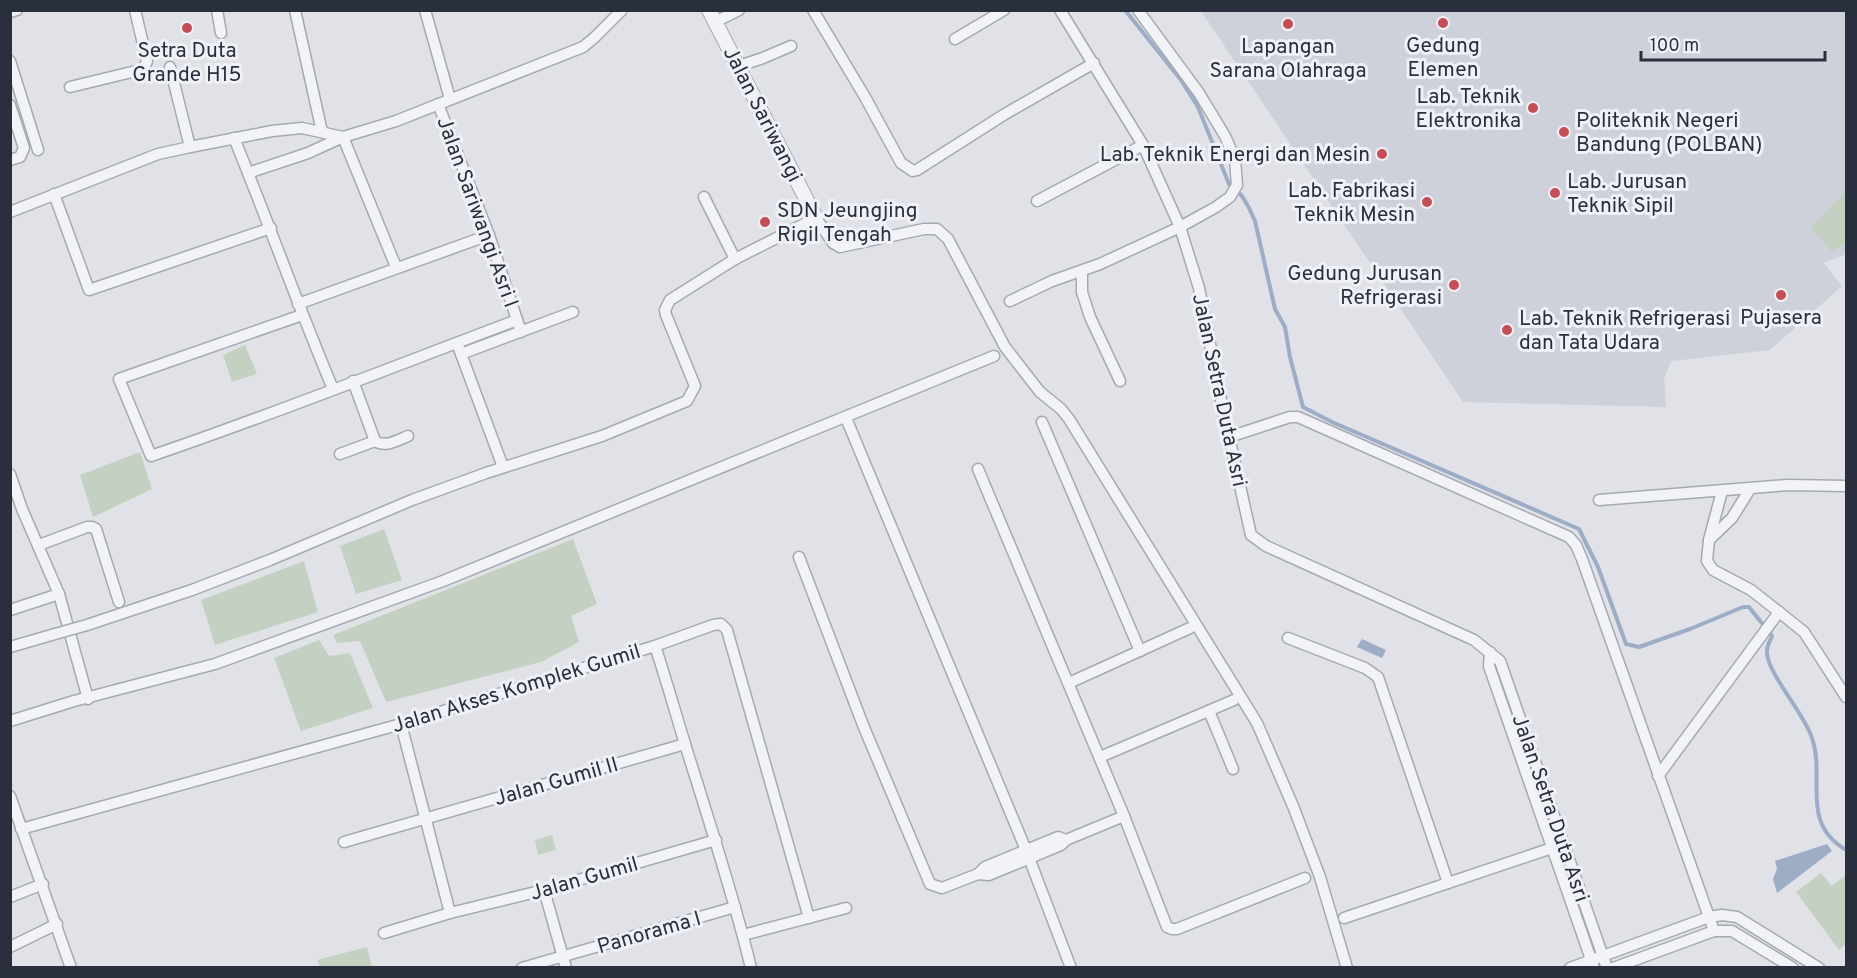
<svg xmlns="http://www.w3.org/2000/svg" width="1857" height="978" font-family="Overpass,sans-serif">
<rect width="100%" height="100%" fill="#e0e2e8"/>
<!-- built -->
<polygon fill="#ced1da" points="1201,11 1846,11 1846,254 1824,263 1842,286 1770,350 1672,361 1664,377 1666,407 1463,402"/>
<!-- green -->
<g fill="#c4d1c2">
<polygon points="1846,190 1846,242 1832,252 1811,228"/>
<polygon points="245,345 257,374 232,382 223,355"/>
<polygon points="140,452 152,489 93,517 80,475"/>
<polygon points="384,529 402,580 356,594 340,546"/>
<polygon points="573,539 597,604 571,616 579,642 541,662 386,702 360,641 337,643 333,635"/>
<polygon points="304,561 318,612 215,645 201,600"/>
<polygon points="319,640 329,656 350,653 373,708 301,731 274,658"/>
<polygon points="552,835 556,850 538,855 535,840"/>
<polygon points="1821,873 1832,886 1846,875 1846,944 1839,950 1796,892"/>
<polygon points="367,947 372,967 320,967 317,960"/>
</g>
<!-- water -->
<g fill="#9dadc6">
<polygon points="1362,639 1386,650 1382,658 1357,647"/>
<polygon points="1827,844 1832,851 1777,893 1773,879 1777,869 1775,861"/>
</g>
<g fill="none" stroke-linecap="round" stroke-linejoin="round">
<!-- stream -->
<path stroke="#9dadc6" stroke-width="4" d="M1125 10 1181 80 1198 107 1229 184 1242 196 1249 208 1255 221 1275 309 1285 327 1290 357 1303 407 1332 422 1579 529 1598 567 1626 644 1639 647 1690 629 1743 607H1749L1772 636C1770 642 1766 646 1767 653 1768 674 1804 713 1812 738 1826 779 1799 822 1846 850"/>
<!-- minor casing -->
<g stroke="#a6a9b2" stroke-width="13">
<g id="minor">
<polyline points="217,10 221,33"/>
<polyline points="295,10 322,132"/>
<polyline points="425,10 450,99"/>
<polyline points="813,10 865,97 901,163 913,171 917,170 1005,114 1094,63"/>
<polyline points="1060,10 1143,145 1180,227 1199,288 1223,410 1251,535 1266,546 1474,640 1500,661 1607,968"/>
<polyline points="10,12 17,10"/>
<polyline points="715,22 739,10"/>
<polyline points="955,39 1004,10"/>
<polyline points="10,61 38,150"/>
<polyline points="739,66 763,58 791,46"/>
<polyline points="170,67 190,147"/>
<polyline points="70,87 140,70 145,66 147,61 135,10"/>
<polyline points="438,104 489,235 521,332"/>
<polyline points="10,105 24,148 20,157 10,160"/>
<path d="M234 138C268 221 298 306 333 389"/>
<polyline points="248,173 308,153 343,137 396,267"/>
<polyline points="54,194 89,290 271,228"/>
<polyline points="704,197 735,259"/>
<polyline points="1037,201 1143,145"/>
<polyline points="10,212 158,154 190,147 272,131 302,128 343,137 396,121 583,47 594,38 622,10"/>
<polyline points="1082,271 1082,292 1090,317 1120,381"/>
<polyline points="1010,301 1052,281 1100,264 1180,227 1216,207 1230,197 1237,185 1235,159 1225,136 1199,93 1138,10"/>
<polyline points="298,304 489,235"/>
<path d="M302 315 119 379 151 456C274 414 395 366 517 320"/>
<polyline points="457,343 503,467"/>
<polyline points="461,354 573,312"/>
<polyline points="353,381 375,441"/>
<polyline points="846,418 1026,850 1071,968"/>
<polyline points="1042,422 1140,651"/>
<polyline points="1229,437 1290,417 1298,417 1569,537 1576,545 1582,559 1714,931"/>
<path d="M340 454 375 441C385 448 398 440 408 436"/>
<polyline points="978,469 1124,816 1167,927 1172,929 1177,929 1305,878"/>
<polyline points="10,474 22,509 59,594 88,699"/>
<polyline points="1599,500 1788,485 1846,486"/>
<polyline points="1709,540 1732,518 1750,489"/>
<polyline points="39,545 87,527 92,527 96,529 119,602"/>
<polyline points="799,557 863,725 930,884 942,888 978,874 989,875 1061,845 1066,840 1124,816"/>
<polyline points="10,610 59,594"/>
<polyline points="1779,612 1804,632 1846,697"/>
<polyline points="87,625 192,590 270,560 412,500 486,473 602,436 687,401 695,386 666,315 665,310 670,300 735,259 816,218 833,243 840,247 924,229 937,229 948,239 1005,347 1040,392 1061,409 1069,419 1257,723 1293,806 1320,877 1347,968"/>
<polyline points="1288,638 1365,668 1378,677 1448,883"/>
<path d="M655 646C670 691 682 737 697 782 716 844 736 905 751 968"/>
<polyline points="10,647 55,634"/>
<polyline points="1490,652 1489,666 1594,968"/>
<polyline points="1069,683 1190,628"/>
<polyline points="1209,711 1233,769"/>
<polyline points="10,721 74,701 215,664 443,581 994,356"/>
<polyline points="401,724 450,913"/>
<polyline points="1100,757 1234,700"/>
<polyline points="1658,776 1779,612 1751,590 1713,570 1707,561 1709,540 1722,491"/>
<polyline points="10,796 71,968"/>
<polyline points="21,829 401,724 655,646 713,625 721,624 727,630 809,918"/>
<polyline points="344,842 685,744"/>
<polyline points="978,874 985,867 1058,837 1066,840"/>
<polyline points="544,890 566,968"/>
<polyline points="10,897 43,884"/>
<polyline points="1344,918 1552,848"/>
<polyline points="384,933 450,913 544,890 716,840"/>
<polyline points="743,935 846,908"/>
<polyline points="10,947 57,924"/>
<polyline points="522,968 735,907"/>
<polyline points="1570,968 1709,917 1722,915 1737,917 1819,968"/>
<polyline points="1613,968 1714,931 1732,931 1793,968"/>
</g>
</g>
<!-- tertiary casing -->
<g stroke="#a6a9b2" stroke-width="16">
<polyline id="tertiary" points="709,10 816,218"/>
</g>
<!-- minor -->
<use href="#minor" stroke="#f2f3f7" stroke-width="10"/>
<!-- tertiary -->
<use href="#tertiary" stroke="#f2f3f7" stroke-width="14"/>
<!-- minor-bridge casing -->
<g stroke="#a6a9b2" stroke-width="13" stroke-linecap="butt">
<polyline id="minor-bridge" points="55,634 87,625"/>
</g>
<!-- minor-bridge -->
<use href="#minor-bridge" stroke="#f2f3f7" stroke-width="10"/>
</g>
<!-- markers -->
<g fill="#c54d55" stroke="#eff1f6" stroke-width="2">
<circle cx="1443" cy="23" r="6"/>
<circle cx="1288" cy="24" r="6"/>
<circle cx="187" cy="28" r="6"/>
<circle cx="1533" cy="108" r="6"/>
<circle cx="1564" cy="132" r="6"/>
<circle cx="1382" cy="154" r="6"/>
<circle cx="1555" cy="193" r="6"/>
<circle cx="1427" cy="202" r="6"/>
<circle cx="765" cy="222" r="6"/>
<circle cx="1454" cy="285" r="6"/>
<circle cx="1781" cy="295" r="6"/>
<circle cx="1507" cy="330" r="6"/>
</g>
<g text-anchor="middle" stroke-width="6" stroke-linejoin="round" paint-order="stroke">
<!-- poi labels -->
<g font-size="21" fill="#2a2f3e" stroke="#eff1f6">
<text x="1443" y="52">Gedung<tspan x="1443" dy="24">Elemen</tspan></text>
<text x="1288" y="53">Lapangan<tspan x="1288" dy="24">Sarana Olahraga</tspan></text>
<text x="187" y="57">Setra Duta<tspan x="187" dy="24">Grande H15</tspan></text>
<text x="1521" y="103" text-anchor="end">Lab. Teknik<tspan x="1521" dy="24">Elektronika</tspan></text>
<text x="1576" y="127" text-anchor="start">Politeknik Negeri<tspan x="1576" dy="24">Bandung (POLBAN)</tspan></text>
<text x="1370" y="161" text-anchor="end">Lab. Teknik Energi dan Mesin</text>
<text x="1567" y="188" text-anchor="start">Lab. Jurusan<tspan x="1567" dy="24">Teknik Sipil</tspan></text>
<text x="1415" y="197" text-anchor="end">Lab. Fabrikasi<tspan x="1415" dy="24">Teknik Mesin</tspan></text>
<text x="777" y="217" text-anchor="start">SDN Jeungjing<tspan x="777" dy="24">Rigil Tengah</tspan></text>
<text x="1442" y="280" text-anchor="end">Gedung Jurusan<tspan x="1442" dy="24">Refrigerasi</tspan></text>
<text x="1781" y="324">Pujasera</text>
<text x="1519" y="325" text-anchor="start">Lab. Teknik Refrigerasi<tspan x="1519" dy="24">dan Tata Udara</tspan></text>
</g>
<!-- street labels -->
<g font-size="21" fill="#2a2f3e" stroke="#eff1f6">
<text transform="translate(763 114) rotate(63)" y="7">Jalan Sariwangi</text>
<text transform="translate(478 212) rotate(70)" y="7">Jalan Sariwangi Asri I</text>
<text transform="translate(1220 390) rotate(78)" y="7">Jalan Setra Duta Asri</text>
<text transform="translate(516 688) rotate(-17)" y="7">Jalan Akses Komplek Gumil</text>
<text transform="translate(556 781) rotate(-16)" y="7">Jalan Gumil II</text>
<text transform="translate(1551 808) rotate(71)" y="7">Jalan Setra Duta Asri</text>
<text transform="translate(584 878) rotate(-16)" y="7">Jalan Gumil</text>
<text transform="translate(649 932) rotate(-16)" y="7">Panorama I</text>
</g>
</g>
<!-- border -->
<rect width="1857" height="978" fill="none" stroke="#2a2f3e" stroke-width="24"/>
<!-- scale -->
<path d="M1641 51v9h184v-9" fill="none" stroke="#2a2f3e" stroke-width="3"/>
<text x="1650" y="51" font-size="18" fill="#2a2f3e" stroke="#eff1f6" stroke-width="4.5" paint-order="stroke">100 m</text>
</svg>
